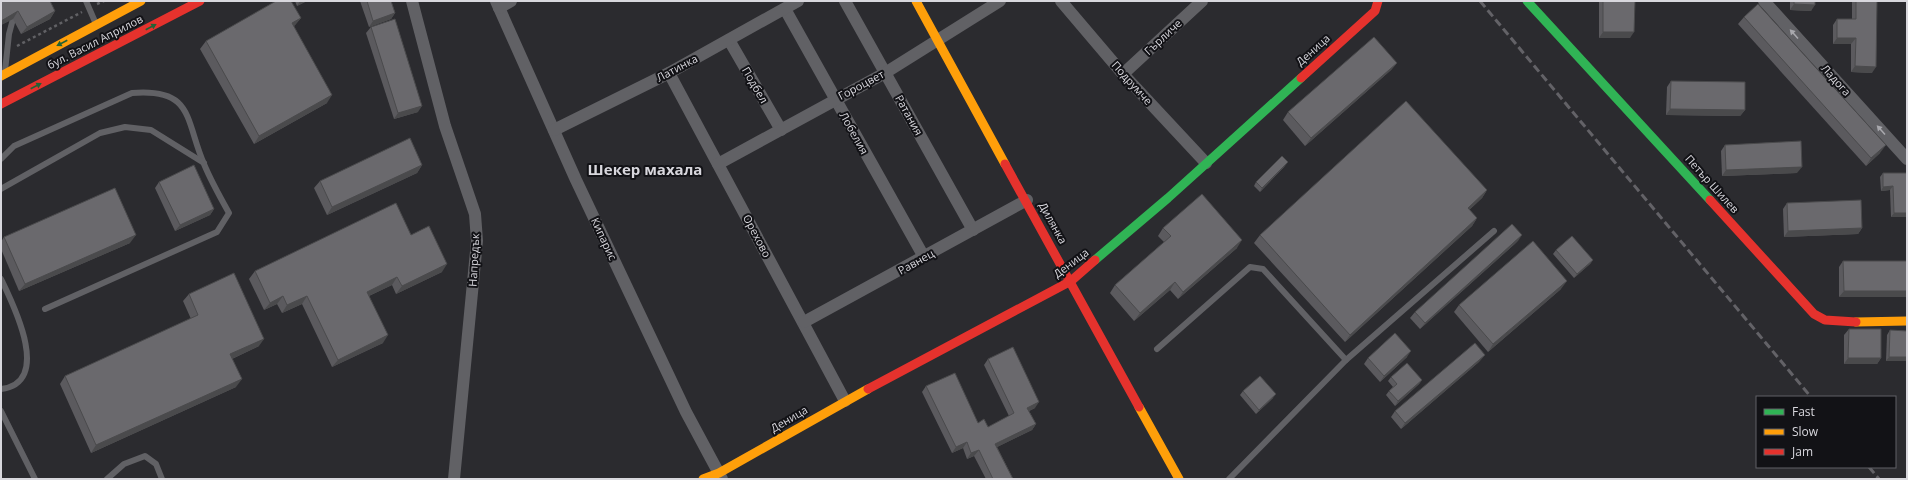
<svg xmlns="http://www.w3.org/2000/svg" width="1908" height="480" font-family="'Open Sans',sans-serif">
<rect width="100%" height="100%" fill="#2b2b2f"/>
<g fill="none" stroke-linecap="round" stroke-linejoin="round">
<!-- path -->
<g stroke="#616165" stroke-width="2.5" stroke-dasharray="3 3" stroke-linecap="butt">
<polyline points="97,4 104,1"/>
<polyline points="17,46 82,12"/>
</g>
<!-- lane -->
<g stroke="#616165" stroke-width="6">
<polyline points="86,1 96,24"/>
<polyline points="5,71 9,34 13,19"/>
<path d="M1 159 14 146 132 93C194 88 185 120 204 164 211 181 220 197 229 213L217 232 45 309"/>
<polyline points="1,189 100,133 125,127 151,130 204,163"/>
<path d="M1 279C13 304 53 383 1 389"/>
<polyline points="1157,349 1250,267 1263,269 1346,360"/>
<polyline points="1,411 35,479"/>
<polyline points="107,479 124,464 145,456 156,464 162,479"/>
<polyline points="1229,479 1346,360 1494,231"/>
</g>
<!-- street -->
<g stroke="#616165" stroke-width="12">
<polyline points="412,1 445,126 475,214 477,241 454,479"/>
<polyline points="496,1 576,180 686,412 722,479"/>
<polyline points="845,1 973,230"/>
<polyline points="1061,1 1123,74 1206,163"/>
<polyline points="1764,1 1907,159"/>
<polyline points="499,8 511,1"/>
<polyline points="785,9 924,257"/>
<polyline points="729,40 781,130"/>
<polyline points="669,73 845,401"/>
<polyline points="1123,74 1202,1"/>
<polyline points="554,130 669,73 798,1"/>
<polyline points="718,164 885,73 1000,1"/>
<polyline points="804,322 1027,200"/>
</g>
<!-- fast -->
<g stroke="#30b455" stroke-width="9">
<polyline points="1527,1 1710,200"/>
<polyline points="1095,260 1168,198 1301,78"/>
</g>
<!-- slow -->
<g stroke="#ff9f0a" stroke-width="9">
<polyline points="916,1 1005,164"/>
<polyline points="1,76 141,1"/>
<polyline points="1856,322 1907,321"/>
<polyline points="1139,407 1179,479"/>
<polyline points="703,479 719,473 868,389"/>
</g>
<!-- jam -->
<g stroke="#e5322d" stroke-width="9">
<polyline points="1301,78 1375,11 1378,1"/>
<polyline points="1,104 200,1"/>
<polyline points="1005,164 1139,407"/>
<polyline points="1710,200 1814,314 1825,320 1856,322"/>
<polyline points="868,389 1071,281 1095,260"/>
</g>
<!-- rail -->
<g stroke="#636267" stroke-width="3" stroke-dasharray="8 4" stroke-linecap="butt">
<polyline points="1480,1 1811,397"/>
<polyline points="1869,467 1879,479"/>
</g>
</g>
<!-- wall -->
<g fill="#5b5a5e">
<polygon points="1,1 55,11 50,19 21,34 13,19 1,25"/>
<polygon points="295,1 307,1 297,6"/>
<polygon points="360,1 391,1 395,13 391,19 369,27"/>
<polygon points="1599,1 1635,1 1630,38 1599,38"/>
<polygon points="1790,1 1815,1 1811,11 1790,10"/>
<polygon points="1852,1 1877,1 1872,73 1851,72 1851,44 1833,44 1833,25 1837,19 1852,19"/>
<polygon points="1744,17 1880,153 1866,166 1738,24"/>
<polygon points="301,18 295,25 294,26 327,103 254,144 200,49 206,41"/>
<polygon points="371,27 418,112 394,119 366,33"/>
<polygon points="1397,63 1391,70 1305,146 1283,120 1288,112"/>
<polygon points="1671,81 1745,110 1740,116 1666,115 1667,87"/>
<polygon points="1725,145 1797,173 1722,176 1721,151"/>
<polygon points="422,165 417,173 327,215 314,188 320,181"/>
<polygon points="1285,166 1260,192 1254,186 1256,182"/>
<polygon points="1883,173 1907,173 1907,217 1891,217 1890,190 1881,191 1880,177"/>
<polygon points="159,182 214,209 210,215 175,231 155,188"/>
<polygon points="1487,190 1482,198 1469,210 1477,218 1472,226 1345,342 1254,243 1260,235"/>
<polygon points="1787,203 1862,228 1858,234 1784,237 1783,209"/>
<polygon points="1163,228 1237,248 1178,299 1170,290 1134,321 1110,293 1115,285 1164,242 1158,236"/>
<polygon points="411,235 442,272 396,294 392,285 369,296 383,343 332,367 302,304 282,313 277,304 264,310 249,279 255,271"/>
<polygon points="4,237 130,243 19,291 1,249 1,242"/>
<polygon points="1518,241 1420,329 1410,318 1415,312"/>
<polygon points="1556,250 1593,260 1590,264 1574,278 1553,254"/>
<polygon points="1843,261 1907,261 1839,297 1839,267"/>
<polygon points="1561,289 1488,352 1454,312 1459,305"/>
<polygon points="189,294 259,346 232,359 236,387 91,453 60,384 65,376 191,319 183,301"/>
<polygon points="1849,329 1881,358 1877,364 1844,364 1844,335"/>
<polygon points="1890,330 1907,331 1907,361 1886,361 1887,335"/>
<polygon points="1407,357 1380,382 1364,364 1368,358"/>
<polygon points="988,359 1035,408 1029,411 1036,424 1032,430 997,447 1013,479 986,479 974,456 967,459 963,448 952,453 922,392 926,386 978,423 988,427 1009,416 984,365"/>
<polygon points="1480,361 1401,429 1391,417 1395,411"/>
<polygon points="1391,377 1422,380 1419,384 1395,406 1386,395 1389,391 1393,387 1388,381"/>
<polygon points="1243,391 1273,398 1256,414 1240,395"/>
</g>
<!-- shaded-wall -->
<g fill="#4a4a4c">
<polygon points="300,1 307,1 297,6"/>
<polygon points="1794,4 1815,5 1811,11 1790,10"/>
<polygon points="18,11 13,19 1,25 1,21"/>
<polygon points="55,11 50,19 21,34 27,27"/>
<polygon points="395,13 391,19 369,27 373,21"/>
<polygon points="301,18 295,25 286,30 292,23"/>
<polygon points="1603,32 1634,32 1630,38 1599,38"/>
<polygon points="1837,38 1856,38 1851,44 1833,44"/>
<polygon points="1397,63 1391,70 1305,146 1311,138"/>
<polygon points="1855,66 1876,67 1872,73 1851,72"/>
<polygon points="332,95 327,103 254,144 259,136"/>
<polygon points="422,106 418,112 394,119 398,113"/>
<polygon points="1670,109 1745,110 1740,116 1666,115"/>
<polygon points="1886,145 1880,153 1866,166 1871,158"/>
<polygon points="1288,162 1285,166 1260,192 1262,188"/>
<polygon points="422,165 417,173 327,215 332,207"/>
<polygon points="1802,167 1797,173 1722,176 1726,170"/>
<polygon points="1893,186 1890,190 1881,191 1883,187"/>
<polygon points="1487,190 1482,198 1463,216 1468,208"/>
<polygon points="214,209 210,215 175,231 180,225"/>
<polygon points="1894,213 1907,213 1907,217 1891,217"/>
<polygon points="1477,218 1472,226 1345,342 1350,335"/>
<polygon points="1862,228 1858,234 1784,237 1788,231"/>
<polygon points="136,235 130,243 19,291 25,284"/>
<polygon points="1522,235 1518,241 1420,329 1425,323"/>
<polygon points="1242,240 1237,248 1178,299 1183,292"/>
<polygon points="1593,260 1590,264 1574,278 1577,274"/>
<polygon points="447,264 442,272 396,294 402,286"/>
<polygon points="397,277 392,285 362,299 367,292"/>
<polygon points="1567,281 1561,289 1488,352 1493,344"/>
<polygon points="1175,282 1170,290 1134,321 1140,313"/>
<polygon points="1844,291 1907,291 1907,297 1839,297"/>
<polygon points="283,296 277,304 264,310 270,303"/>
<polygon points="307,296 302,304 282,313 287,305"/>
<polygon points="388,335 383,343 332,367 338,360"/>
<polygon points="264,339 259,346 225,362 230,354"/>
<polygon points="1411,351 1407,357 1380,382 1384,376"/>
<polygon points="1485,355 1480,361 1401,429 1405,423"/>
<polygon points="1889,357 1907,357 1907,361 1886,361"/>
<polygon points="1848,358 1881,358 1877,364 1844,364"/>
<polygon points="242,379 236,387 91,453 96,445"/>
<polygon points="1422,380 1419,384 1395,406 1398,401"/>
<polygon points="1276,394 1273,398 1256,414 1259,410"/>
<polygon points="1039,402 1035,408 1023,414 1027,408"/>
<polygon points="1036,424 1032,430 991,450 995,444"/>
<polygon points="967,442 963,448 952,453 956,447"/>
<polygon points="979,450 974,456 967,459 971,453"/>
</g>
<!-- building -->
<g fill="#6a696d" stroke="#4a4a4c">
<polygon points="1,1 50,1 55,11 27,27 18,11 1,21"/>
<polygon points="276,1 291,1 301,18 292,23 332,95 259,136 206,41"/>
<polygon points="367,1 391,1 395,13 373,21"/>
<polygon points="1603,1 1635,1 1634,32 1603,32"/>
<polygon points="1794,1 1815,1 1815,5 1794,4"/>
<polygon points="1856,1 1877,1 1876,67 1855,66 1856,38 1837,38 1837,19 1856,19"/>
<polygon points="1758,4 1886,145 1871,158 1744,17"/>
<polygon points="395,19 422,106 398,113 371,27"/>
<polygon points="1374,37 1397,63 1311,138 1288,112"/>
<polygon points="1671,81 1745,82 1745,110 1670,109"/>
<polygon points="1406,101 1487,190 1468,208 1477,218 1350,335 1260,235"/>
<polygon points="410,138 422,165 332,207 320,181"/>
<polygon points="1801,141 1802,167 1726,170 1725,145"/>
<polygon points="1282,156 1288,162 1262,188 1256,182"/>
<polygon points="194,165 214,209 180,225 159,182"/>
<polygon points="1883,173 1907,173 1907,213 1894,213 1893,186 1883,187"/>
<polygon points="115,188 136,235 25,284 4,237"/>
<polygon points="1202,194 1242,240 1183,292 1175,282 1140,313 1115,285 1171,236 1163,228"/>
<polygon points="1861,200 1862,228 1788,231 1787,203"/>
<polygon points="396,203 411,235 429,226 447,264 402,286 397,277 367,292 388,335 338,360 307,296 287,305 283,296 270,303 255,271"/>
<polygon points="1512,224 1522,235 1425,323 1415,312"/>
<polygon points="1572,236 1593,260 1577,274 1556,250"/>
<polygon points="1533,241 1567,281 1493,344 1459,305"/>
<polygon points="1843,261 1907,261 1907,291 1844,291"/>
<polygon points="234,273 264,339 230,354 242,379 96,445 65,376 198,315 189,294"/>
<polygon points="1849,329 1881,329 1881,358 1848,358"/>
<polygon points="1890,330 1907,331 1907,357 1889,357"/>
<polygon points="1395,333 1411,351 1384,376 1368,358"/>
<polygon points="1475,343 1485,355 1405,423 1395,411"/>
<polygon points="1013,347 1039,402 1027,408 1036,424 995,444 1013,479 993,479 979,450 971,453 967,442 956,447 926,386 955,373 978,423 984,419 988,427 1014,413 988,359"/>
<polygon points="1407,363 1422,380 1398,401 1389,391 1397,384 1391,377"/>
<polygon points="1260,376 1276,394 1259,410 1243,391"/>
</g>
<!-- one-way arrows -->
<defs><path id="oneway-solid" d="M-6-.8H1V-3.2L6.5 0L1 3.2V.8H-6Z"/></defs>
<g fill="#216336">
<use href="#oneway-solid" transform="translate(151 27) rotate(-28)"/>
<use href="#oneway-solid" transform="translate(62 43) rotate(152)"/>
<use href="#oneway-solid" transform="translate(36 86) rotate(-27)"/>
</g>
<g fill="#a8a8ad">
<use href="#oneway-solid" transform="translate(1794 34) rotate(-132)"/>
<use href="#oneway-solid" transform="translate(1881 130) rotate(-132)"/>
</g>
<g text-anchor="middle" stroke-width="4" stroke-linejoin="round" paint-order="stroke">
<!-- street labels -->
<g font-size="11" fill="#d8d7dd" stroke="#121216">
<text transform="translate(1163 37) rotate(-43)" y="4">Гърличе</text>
<text transform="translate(95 42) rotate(-27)" y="4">бул. Васил Априлов</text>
<text transform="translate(1313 50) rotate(-42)" y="4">Деница</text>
<text transform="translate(677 68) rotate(-28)" y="4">Латинка</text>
<text transform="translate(1836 80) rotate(48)" y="4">Ладога</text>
<text transform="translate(1132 83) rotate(48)" y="4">Подрумче</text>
<text transform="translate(755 85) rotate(60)" y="4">Подбел</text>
<text transform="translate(861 85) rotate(-28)" y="4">Гороцвет</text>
<text transform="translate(909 115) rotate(61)" y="4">Ратания</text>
<text transform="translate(854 133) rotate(61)" y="4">Лобелия</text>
<text transform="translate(1712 184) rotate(48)" y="4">Петър Шилев</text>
<text transform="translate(1053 223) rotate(61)" y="4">Дилянка</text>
<text transform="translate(757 236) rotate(62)" y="4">Орехово</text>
<text transform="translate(604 239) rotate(65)" y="4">Кипарис</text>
<text transform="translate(474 260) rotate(-87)" y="4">Напредък</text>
<text transform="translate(916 262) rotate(-29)" y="4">Равнец</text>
<text transform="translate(1071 263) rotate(-37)" y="4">Деница</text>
<text transform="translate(789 419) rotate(-30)" y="4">Деница</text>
</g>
<!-- district labels -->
<g font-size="15" font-weight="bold" fill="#d8d7dd" stroke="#121216">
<text x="645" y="175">Шекер махала</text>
</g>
</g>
<!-- border -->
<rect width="1908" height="480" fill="none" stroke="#d8d7dd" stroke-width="4"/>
<!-- legend -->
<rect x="1756" y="396" width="140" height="72" fill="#121216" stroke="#616166"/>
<rect x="1764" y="409" width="20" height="6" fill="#30b455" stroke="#616166"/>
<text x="1792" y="416" font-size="12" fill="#d8d7dd">Fast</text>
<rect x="1764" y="429" width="20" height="6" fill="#ff9f0a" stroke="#616166"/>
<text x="1792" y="436" font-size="12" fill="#d8d7dd">Slow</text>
<rect x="1764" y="449" width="20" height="6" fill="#e5322d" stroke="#616166"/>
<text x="1792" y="456" font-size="12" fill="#d8d7dd">Jam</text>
</svg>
